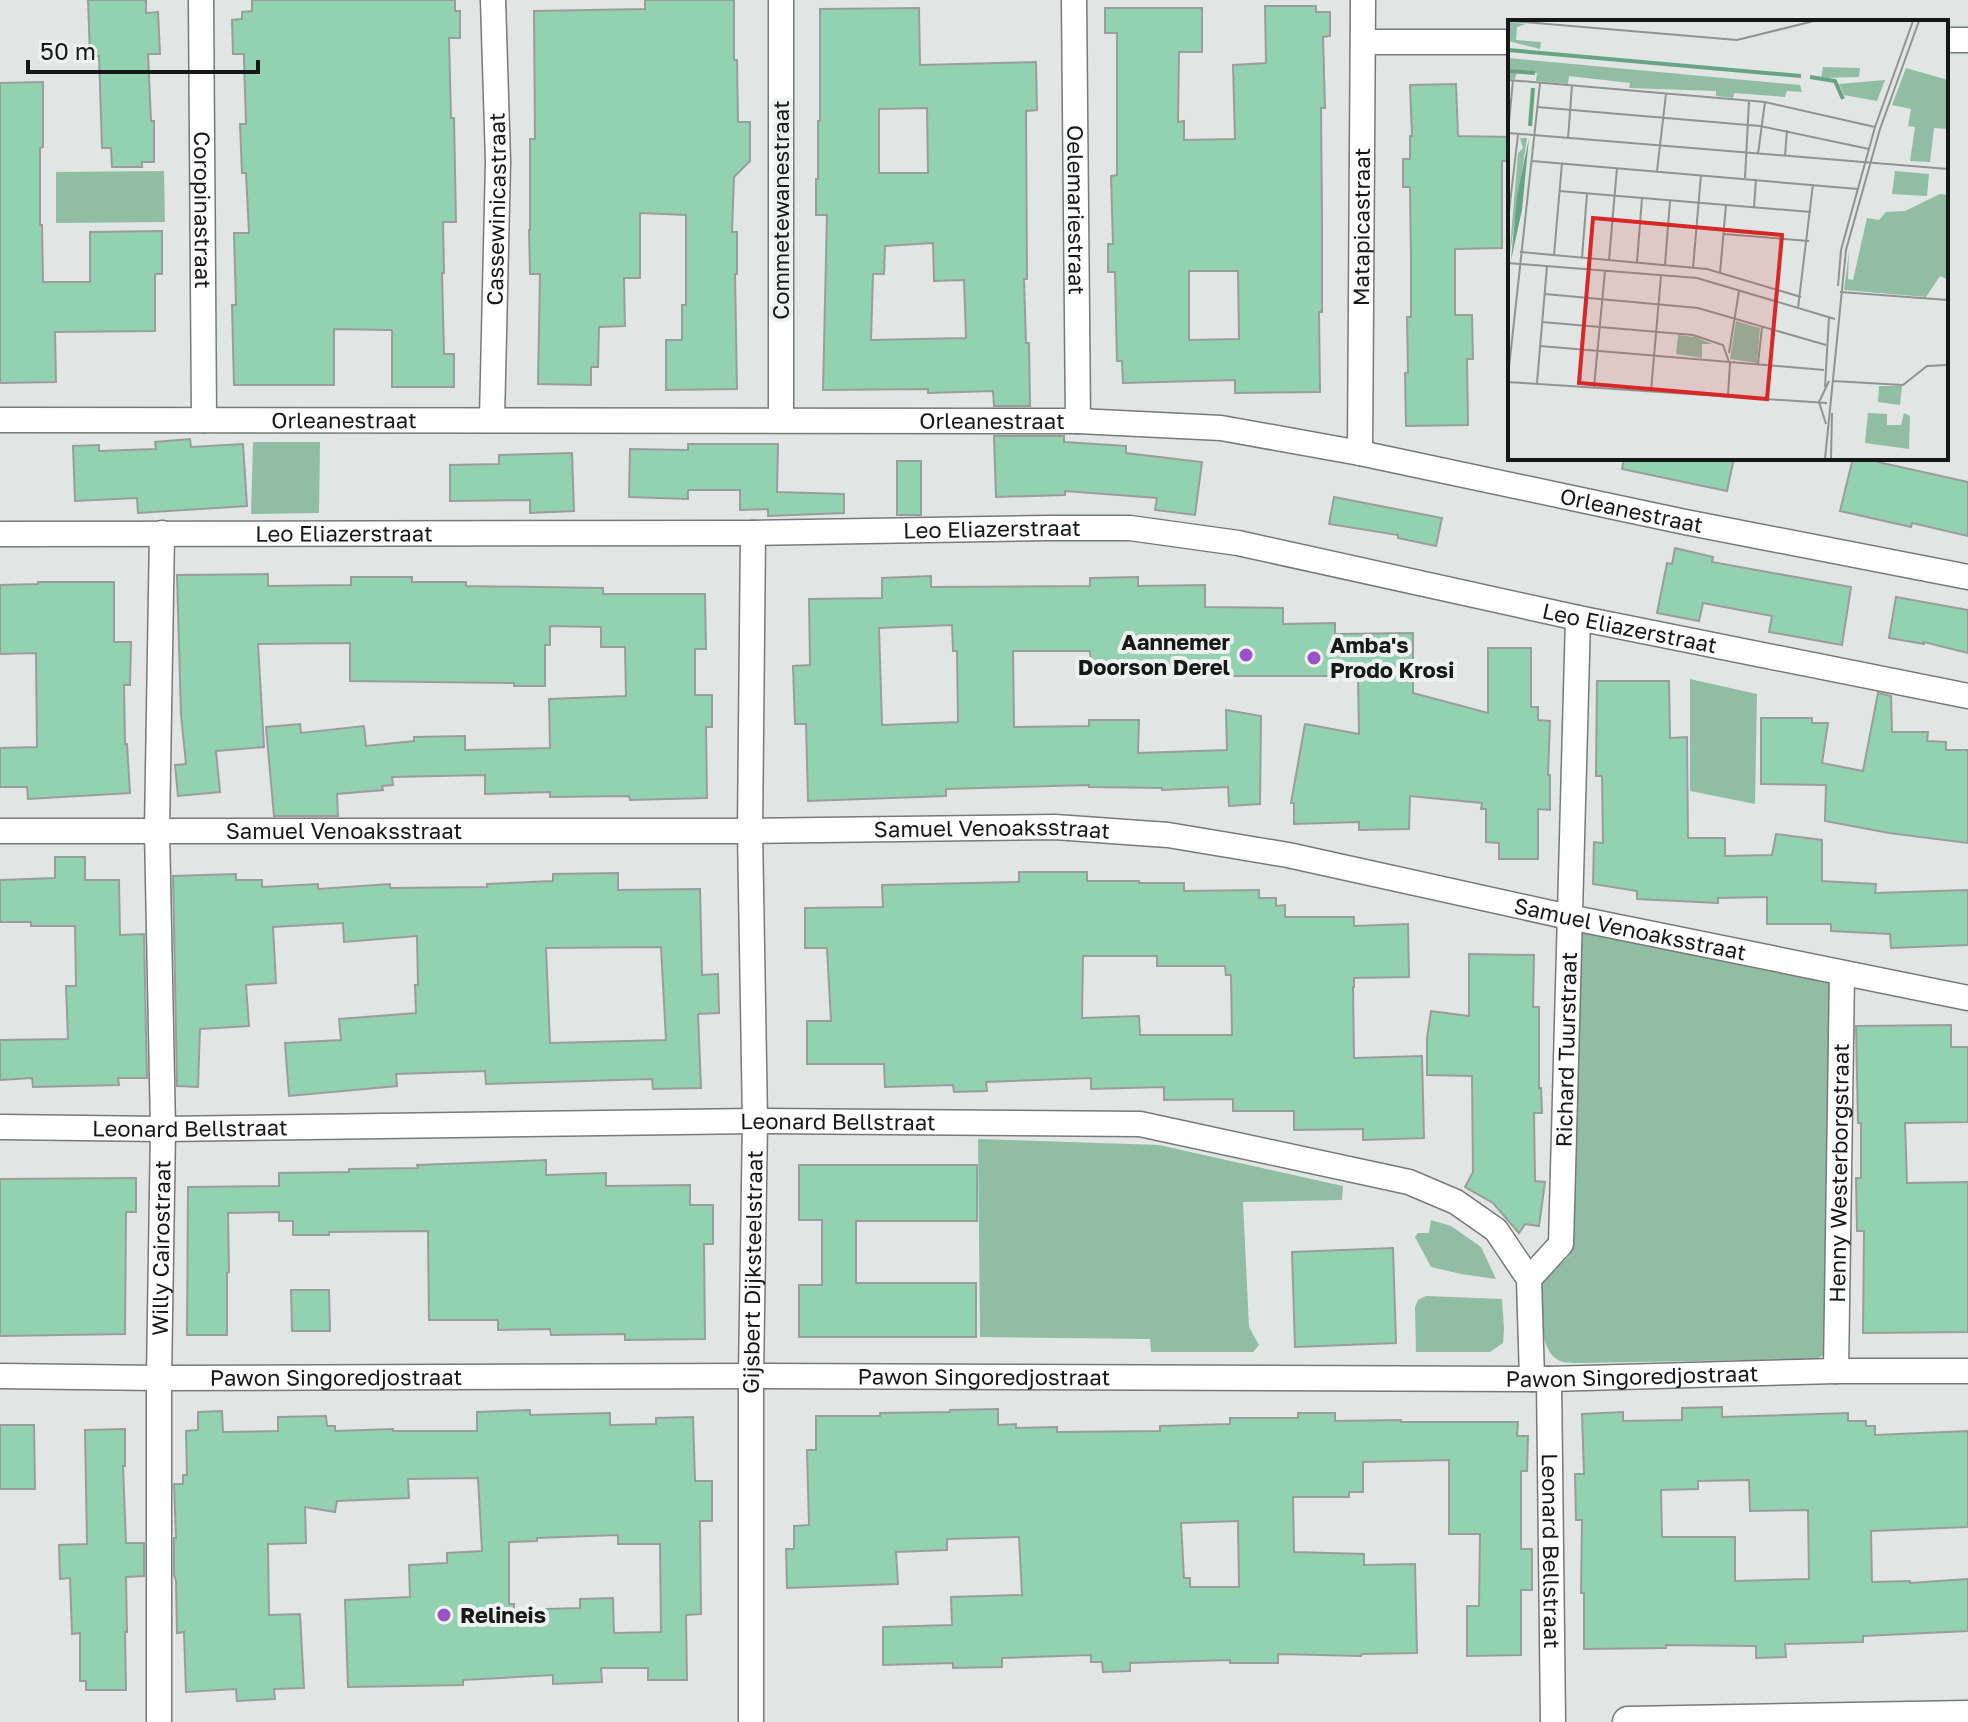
<svg xmlns="http://www.w3.org/2000/svg" width="1968" height="1722" font-family="'Golos Text',sans-serif">
<rect width="100%" height="100%" fill="#e1e5e3"/>
<!-- green -->
<g fill="#90bda4">
<polygon points="164,171 165,222 56,223 56,172"/>
<polygon points="253,442 320,442 319,513 251,514"/>
<polygon points="1690,679 1757,694 1755,804 1690,791"/>
<path d="M1582 931 1822 980 1829 984 1832 988 1824 1355 1816 1359 1578 1363C1572 1363 1563 1363 1558 1360 1538 1349 1541 1304 1540 1284L1569 1256 1577 936Z"/>
<polygon points="978,1139 1159,1145 1343,1186 1342,1200 1243,1202 1249,1327 1259,1345 1253,1352 1151,1352 1150,1339 980,1337"/>
<polygon points="1431,1220 1451,1226 1481,1247 1496,1279 1461,1274 1431,1267 1415,1237 1418,1233 1429,1233"/>
<polygon points="1426,1296 1502,1299 1504,1330 1503,1343 1490,1352 1416,1352 1415,1307 1418,1300"/>
</g>
<!-- building -->
<g fill="#93d2b0" stroke="#9a9d9b" stroke-width="2" fill-rule="evenodd">
<polygon points="88,0 146,0 146,13 158,12 160,54 148,54 151,121 154,121 154,162 142,162 142,167 112,167 111,148 102,148 99,56 90,56"/>
<polygon points="252,0 455,0 455,11 460,11 460,38 449,38 451,118 454,118 456,222 443,222 444,273 442,273 444,354 454,354 454,387 392,387 392,330 387,330 334,329 334,385 234,385 232,305 236,305 234,233 249,233 246,173 242,173 240,124 246,124 244,59 244,54 233,54 232,20 242,19 242,12 252,11"/>
<polygon points="645,0 734,0 734,60 737,60 738,122 750,122 750,161 734,177 732,232 737,232 737,274 735,274 737,389 666,390 666,340 682,340 682,305 686,305 686,215 640,213 640,278 624,278 625,326 599,327 598,367 591,367 591,385 538,384 540,274 530,274 529,230 530,230 530,139 535,139 534,11 645,9"/>
<path d="M1265 6H1316V12H1330V36L1323 37 1325 108H1321L1322 218V312H1319L1320 392 1235 393V380L1123 383 1122 361H1117L1115 272H1108V244H1113L1111 176 1117 175V33H1105V8H1202V52H1179L1178 122 1184 121V140L1235 139 1233 65 1266 63ZM1189 271H1238L1239 339 1189 340Z"/>
<path d="M919 8 920 65 1036 62 1037 110 1026 111 1027 279H1024L1026 343H1029L1030 406H994L993 391 928 393V389L823 390 827 215H816V179H818V121H820V9ZM927 108 928 173H879V109ZM933 243 934 281 964 280 966 338 871 340 873 274H884L885 246Z"/>
<polygon points="43,82 43,147 40,148 40,225 42,225 43,282 90,282 90,232 162,231 162,274 155,274 155,331 55,332 56,382 0,383 0,83"/>
<polygon points="1456,84 1458,136 1510,137 1510,161 1502,161 1502,248 1455,249 1455,315 1472,315 1473,359 1467,359 1468,425 1406,426 1405,373 1408,373 1407,317 1411,317 1411,258 1410,187 1403,187 1403,159 1410,159 1410,136 1412,136 1410,85"/>
<polygon points="994,436 1064,436 1064,442 1126,446 1126,453 1202,462 1195,515 1155,510 1157,498 1065,491 1065,495 996,497"/>
<polygon points="190,439 191,447 243,444 247,506 138,513 137,498 75,501 73,446 99,445 99,451 156,449 155,442"/>
<polygon points="688,444 778,444 777,492 844,494 844,513 768,516 768,509 740,510 740,490 688,490 688,499 629,497 630,449 688,450"/>
<polygon points="572,453 574,511 530,513 530,500 450,501 450,465 499,464 499,455"/>
<polygon points="1624,458 1734,458 1727,491 1622,469"/>
<polygon points="1853,458 1879,458 1878,462 1968,482 1968,536 1912,523 1911,527 1840,511"/>
<rect x="897" y="461" width="24" height="54"/>
<polygon points="1334,497 1442,518 1436,546 1398,538 1398,535 1329,524"/>
<polygon points="1675,548 1713,557 1712,562 1851,587 1842,645 1769,632 1772,616 1703,603 1699,621 1657,613 1667,563 1672,564"/>
<polygon points="268,574 268,586 351,585 351,577 412,577 412,582 466,582 466,586 603,588 603,594 705,594 706,649 695,649 695,695 712,695 712,727 706,727 707,798 630,800 629,796 550,797 550,792 485,794 485,775 392,777 393,785 382,786 383,790 337,794 338,816 274,816 266,727 300,724 301,733 364,726 366,746 414,741 414,737 465,736 465,750 550,748 549,699 626,696 625,647 601,647 601,627 550,626 550,645 545,645 545,686 514,686 514,683 350,681 350,643 258,644 264,747 216,751 220,792 178,796 175,765 186,764 181,715 177,575"/>
<path d="M931 576V587L1090 586V578L1138 577V586L1205 585V607L1283 608V624L1335 623V634L1413 633V693L1488 713V648H1531V707H1538V720L1550 721 1548 775H1550V810L1538 809V859H1499V843L1486 842V809H1481L1482 803 1410 796 1409 829 1359 830V822L1294 824V803H1291L1305 724 1359 734 1358 676H1178L1180 667 1091 668 1090 651H1013L1014 727 1089 726V720H1139L1138 753 1227 750 1226 710 1261 716 1260 804 1229 806 1228 787 1162 790V788L1089 787V785L946 789V796L808 801 806 724H795L793 666 810 665 809 599 882 598V578ZM952 625 953 651H957L958 722 882 725 879 628Z"/>
<polygon points="38,582 114,582 114,642 131,642 130,685 124,685 125,744 127,744 130,793 28,799 27,787 0,787 0,748 37,747 36,653 0,654 0,585 38,584"/>
<polygon points="1896,597 1968,610 1968,653 1924,642 1924,644 1889,638"/>
<polygon points="1597,681 1669,681 1670,738 1687,737 1688,838 1725,838 1725,856 1772,855 1776,834 1822,840 1822,881 1876,884 1875,893 1968,890 1968,945 1891,948 1890,934 1831,931 1831,924 1767,924 1767,897 1718,898 1718,903 1637,899 1637,891 1593,884 1594,842 1603,843 1602,776 1596,776"/>
<polygon points="1878,693 1891,696 1892,732 1928,732 1927,741 1946,742 1946,750 1968,750 1968,843 1889,833 1825,821 1826,785 1761,784 1761,718 1812,718 1812,723 1828,723 1822,763 1863,771"/>
<polygon points="55,857 85,857 85,880 119,880 120,935 144,934 147,1078 118,1078 119,1085 33,1087 32,1078 0,1080 0,1040 68,1039 66,986 76,986 75,926 31,926 31,922 0,922 0,880 55,878"/>
<path d="M1019 872H1087V881H1139V883H1184V891L1259 890V898H1276V906L1285 905V917H1354V926L1408 924 1409 977 1354 978V987H1353L1354 1058 1422 1056 1424 1138 1363 1140V1129L1294 1130V1111H1233V1099L1164 1100V1087L1091 1089V1078L986 1082 987 1091 954 1092 953 1085 885 1087 884 1064H807V1021H831L827 948H805V908L883 907 882 885 1019 882ZM1083 956H1157V966H1225L1226 975H1231L1232 1035H1140L1139 1016 1082 1018Z"/>
<path d="M618 873V890L700 889 702 975 718 974 719 1013 698 1014 701 1088 653 1089 652 1079 486 1084 485 1071 396 1074 397 1086 289 1096 285 1043 341 1040 339 1019 416 1013 415 985H418L417 936 344 942 343 923 273 927 276 983 246 985 249 1026 200 1029 198 1087 177 1086 173 876 236 874V880H262V887L318 884V889L390 884V888L487 887V884L553 881V874ZM661 947 666 1040 550 1043 546 948Z"/>
<polygon points="1469,954 1534,955 1533,1007 1539,1007 1539,1088 1541,1088 1542,1113 1534,1113 1535,1181 1545,1182 1539,1226 1525,1224 1519,1233 1493,1203 1465,1187 1473,1172 1472,1076 1427,1075 1427,1038 1431,1011 1469,1016"/>
<polygon points="1951,1025 1951,1047 1968,1047 1968,1122 1905,1123 1907,1183 1968,1182 1968,1332 1863,1333 1864,1231 1857,1231 1856,1178 1861,1178 1861,1123 1858,1123 1856,1026"/>
<polygon points="546,1160 546,1175 606,1173 606,1186 690,1185 690,1205 713,1205 713,1244 704,1244 705,1339 625,1340 625,1334 551,1335 550,1329 498,1330 498,1320 429,1320 428,1231 329,1232 329,1235 293,1235 293,1221 279,1221 279,1212 228,1213 229,1272 227,1273 227,1335 187,1335 188,1187 279,1186 279,1173 349,1172 349,1169 418,1168 417,1165"/>
<polygon points="799,1165 977,1165 977,1221 856,1221 856,1283 976,1283 976,1337 799,1337 799,1285 822,1285 822,1220 799,1220"/>
<polygon points="136,1178 136,1212 126,1212 125,1334 0,1336 0,1179"/>
<polygon points="1393,1248 1396,1343 1295,1347 1292,1252"/>
<polygon points="291,1290 329,1290 330,1331 292,1331"/>
<path d="M1722 1407V1417L1848 1413V1421H1866V1426H1875V1435L1968 1431V1527L1871 1531 1872 1582 1910 1581V1583L1968 1579V1631L1863 1636V1642L1785 1644 1786 1657 1756 1658V1646L1666 1645V1648L1584 1649V1593H1581L1582 1520H1576L1575 1474H1584L1582 1414 1623 1412V1421L1682 1420V1408ZM1749 1480 1750 1511 1808 1510 1809 1579 1735 1581V1537H1662L1661 1490 1698 1489V1481Z"/>
<path d="M998 1409V1425L1016 1424V1428L1057 1427V1432L1160 1431V1426L1230 1424V1418H1298V1413H1335V1421L1401 1420V1422H1518L1517 1436H1528L1527 1471H1521V1549H1532V1590H1521V1655L1467 1656V1606H1479L1480 1534H1449V1460L1363 1462V1492H1349V1497H1293L1294 1552 1364 1554V1565L1415 1564 1417 1653 1362 1654 1361 1656 1278 1654V1663H1230V1660L1130 1663V1671L1103 1672 1102 1662H1091V1655L1002 1658V1667L953 1668V1663L883 1665V1627L952 1625 951 1597 1022 1595 1019 1537 947 1539V1550L896 1552 898 1584 787 1588 786 1549H794V1526L809 1525 807 1450H816V1416H880V1413L950 1412V1410ZM1238 1521 1239 1587H1190V1578H1184L1181 1523Z"/>
<path d="M530 1410V1415L610 1413V1425L656 1424V1418L693 1417 695 1481H712V1521H700L701 1614 686 1615 687 1680H648V1668H601L602 1682 553 1684V1675L463 1680V1685L348 1687 345 1600 410 1597 409 1565 447 1563V1553L482 1551 478 1478 408 1479 409 1498 337 1501 335 1512 305 1507 306 1543 268 1544 269 1615 300 1614 304 1688 274 1689 275 1699 237 1701 236 1689 186 1692 184 1632 177 1633 176 1581 174 1575V1538H176L174 1484H183V1475H187L186 1431 198 1430V1412L222 1411 223 1432 278 1431V1417L326 1416 327 1426H335V1431L393 1429V1431H477V1412ZM618 1535V1544H660L661 1632 614 1633 613 1598 580 1599V1608L514 1610V1604H509V1542L537 1541V1538Z"/>
<polygon points="0,1425 34,1425 35,1489 0,1489"/>
<polygon points="125,1429 125,1466 123,1466 126,1543 144,1543 144,1576 126,1577 127,1632 125,1632 126,1690 86,1690 86,1681 80,1681 80,1633 72,1634 70,1578 60,1579 59,1545 87,1544 85,1430"/>
</g>
<g fill="none" stroke-linecap="round" stroke-linejoin="round">
<!-- minor casing -->
<g stroke="#777a78" stroke-width="27">
<g id="minor">
<path id="s1" d="M201 0 204 420"/>
<polyline points="781,0 781,420"/>
<path id="s2" d="M1074 0 1078 421"/>
<polyline points="1946,40 1968,40"/>
<polyline points="1364,42 1510,42"/>
<path id="s3" d="M492 419 498 161 493 0"/>
<path id="s4" d="M0 420 1078 421 1221 428 1360 453 1685 522 1968 577"/>
<path id="s5" d="M1360 453 1363 0"/>
<path id="s6" d="M0 534 753 533 1047 528H1130L1238 543 1578 618 1968 696"/>
<path id="s7" d="M0 831H750L1055 827 1168 835 1288 855 1569 917 1968 998"/>
<path id="s8" d="M0 1127 163 1129 755 1121 1140 1124 1409 1182 1456 1202 1496 1230 1529 1279 1532 1379"/>
<path id="s9" d="M1529 1279 1561 1244 1578 618"/>
<path id="s10" d="M1836 1371 1842 973"/>
<path id="s11" d="M0 1376 159 1378 751 1376 1549 1379 1836 1371H1968"/>
<path id="s12" d="M1549 1379 1553 1722"/>
<path id="s13" d="M159 1722V1378L163 1129 157 830 162 533"/>
<path id="s14" d="M751 1722V1376L755 1121 750 831 753 533"/>
</g>
</g>
<!-- tertiary casing -->
<g stroke="#777a78" stroke-width="33">
<polyline id="tertiary" points="1628,1722 1968,1716"/>
</g>
<!-- minor -->
<use href="#minor" stroke="#fff" stroke-width="24"/>
<!-- tertiary -->
<use href="#tertiary" stroke="#fff" stroke-width="30"/>
</g>
<!-- markers -->
<g fill="#9a53c6" stroke="#eef2f0" stroke-width="3">
<circle cx="1246" cy="655" r="8"/>
<circle cx="1314" cy="658" r="8"/>
<circle cx="444" cy="1615" r="8"/>
</g>
<g text-anchor="middle" stroke-width="8" stroke-linejoin="round" paint-order="stroke">
<!-- street labels -->
<g font-size="22" fill="#161717" stroke="#eef2f0">
<text dy="8" stroke="none"><textPath href="#s1" startOffset="210">Coropinastraat</textPath></text>
<text dy="8" stroke="none"><textPath href="#s3" startOffset="210">Cassewinicastraat</textPath></text>
<text transform="translate(781 210) rotate(-90)" y="8">Commetewanestraat</text>
<text dy="8" stroke="none"><textPath href="#s2" startOffset="210">Oelemariestraat</textPath></text>
<text dy="8" stroke="none"><textPath href="#s5" startOffset="226">Matapicastraat</textPath></text>
<text dy="8" stroke="none"><textPath href="#s4" startOffset="344">Orleanestraat</textPath></text>
<text dy="8" stroke="none"><textPath href="#s4" startOffset="992">Orleanestraat</textPath></text>
<text dy="8" stroke="none"><textPath href="#s4" startOffset="1640">Orleanestraat</textPath></text>
<text dy="8" stroke="none"><textPath href="#s6" startOffset="992">Leo Eliazerstraat</textPath></text>
<text dy="8" stroke="none"><textPath href="#s6" startOffset="344">Leo Eliazerstraat</textPath></text>
<text dy="8" stroke="none"><textPath href="#s6" startOffset="1640">Leo Eliazerstraat</textPath></text>
<text dy="8" stroke="none"><textPath href="#s7" startOffset="344">Samuel Venoaksstraat</textPath></text>
<text dy="8" stroke="none"><textPath href="#s7" startOffset="992">Samuel Venoaksstraat</textPath></text>
<text dy="8" stroke="none"><textPath href="#s7" startOffset="1640">Samuel Venoaksstraat</textPath></text>
<text dy="8" stroke="none"><textPath href="#s9" startOffset="242">Richard Tuurstraat</textPath></text>
<text dy="8" stroke="none"><textPath href="#s8" startOffset="838">Leonard Bellstraat</textPath></text>
<text dy="8" stroke="none"><textPath href="#s8" startOffset="190">Leonard Bellstraat</textPath></text>
<text dy="8" stroke="none"><textPath href="#s10" startOffset="198">Henny Westerborgstraat</textPath></text>
<text dy="8" stroke="none"><textPath href="#s13" startOffset="474">Willy Cairostraat</textPath></text>
<text dy="8" stroke="none"><textPath href="#s14" startOffset="450">Gijsbert Dijksteelstraat</textPath></text>
<text dy="8" stroke="none"><textPath href="#s11" startOffset="1632">Pawon Singoredjostraat</textPath></text>
<text dy="8" stroke="none"><textPath href="#s11" startOffset="336">Pawon Singoredjostraat</textPath></text>
<text dy="8" stroke="none"><textPath href="#s11" startOffset="984">Pawon Singoredjostraat</textPath></text>
<text dy="8" stroke="none"><textPath href="#s12" startOffset="172">Leonard Bellstraat</textPath></text>
</g>
<!-- poi labels -->
<g font-size="22" font-weight="bold" fill="#161717" stroke="#eef2f0" text-anchor="start">
<text x="1230" y="650" text-anchor="end">Aannemer<tspan x="1230" dy="25">Doorson Derel</tspan></text>
<text x="1330" y="653">Amba's<tspan x="1330" dy="25">Prodo Krosi</tspan></text>
<text x="460" y="1623">Relineis</text>
</g>
</g>
<!-- overview -->
<g transform="translate(1508 20)">
<rect width="440" height="440" fill="#e1e5e3"/>
<path d="M0 2 18 4 9 7 8 20 33 22 32 29 0 21ZM0 38 292 65 294 72 279 71 277 77 226 73 225 78 208 76V71L121 68 122 63 61 56 60 64 28 61 29 53 9 51 7 59H0ZM315 47 352 48 351 57 313 58ZM398 48 440 60V109L426 108 422 142 402 141 407 107 400 106 403 89 384 85ZM377 60 369 81 336 75 331 64ZM12 118H19L1 240 10 133 15 128ZM387 151 421 154 419 176 384 174ZM432 174 440 175V260L432 256 418 277 336 270 341 231 340 259 345 260 359 198 371 200 378 192 397 191ZM228 301 252 308 249 343 222 339ZM170 315 187 317 204 324H194V338L168 334ZM371 366H394L392 385 370 382ZM360 393 379 394V405H393L396 393 402 396 401 429 357 423Z" fill="#90bda4"/>
<path d="M21 118 14 190 3 240 9 176Z" fill="#67a485"/>
<path fill="none" stroke="#67a485" stroke-width="4" d="M0 30 293 56M0 51 27 53M302 57 327 61 335 79M22 106 25 68"/>
<path fill="none" stroke="#909391" stroke-width="2" d="M4 1 229 20 306 1M0 60 257 82 367 107M29 87 252 106 361 129M0 113 440 149M0 113 5 60M60 119 64 65M250 134 257 82M277 136 279 110M24 141 350 169M149 151 158 74M237 158 241 81M51 171 303 192M246 188 248 159M0 200 10 115M216 214 301 221M12 232 199 249 293 277M46 235 54 143M74 238 79 174M101 240 109 148M129 242 134 178M0 243 189 258 327 299M157 245 162 181M185 248 193 155M212 253 218 185M330 266 333 230 367 107 405 1M332 272 440 280M37 274 190 288 318 325M290 288 305 164M34 302 185 315 215 325 221 342M32 326 316 350M221 333 231 271M250 344 254 307M0 357 32 63M325 361 395 365 419 346 440 345M0 362 319 383M29 363 39 246M86 367 97 251M317 367 321 297M143 371 153 256M220 376 222 343M318 404 311 382 321 361M317 439 338 230 372 109 411 1M323 439 324 393"/>
<path fill="#d62828" fill-opacity="0.15" stroke="#d62828" stroke-width="4" d="M85 198 274 215 259 379 71 363Z"/>
<rect width="440" height="440" fill="none" stroke="#161717" stroke-width="4"/>
</g>
<!-- scale -->
<path d="M28 60v12h230v-12" fill="none" stroke="#161717" stroke-width="4"/>
<text x="40" y="60" font-size="24" fill="#161717" stroke="#eef2f0" stroke-width="6" paint-order="stroke">50 m</text>
</svg>
